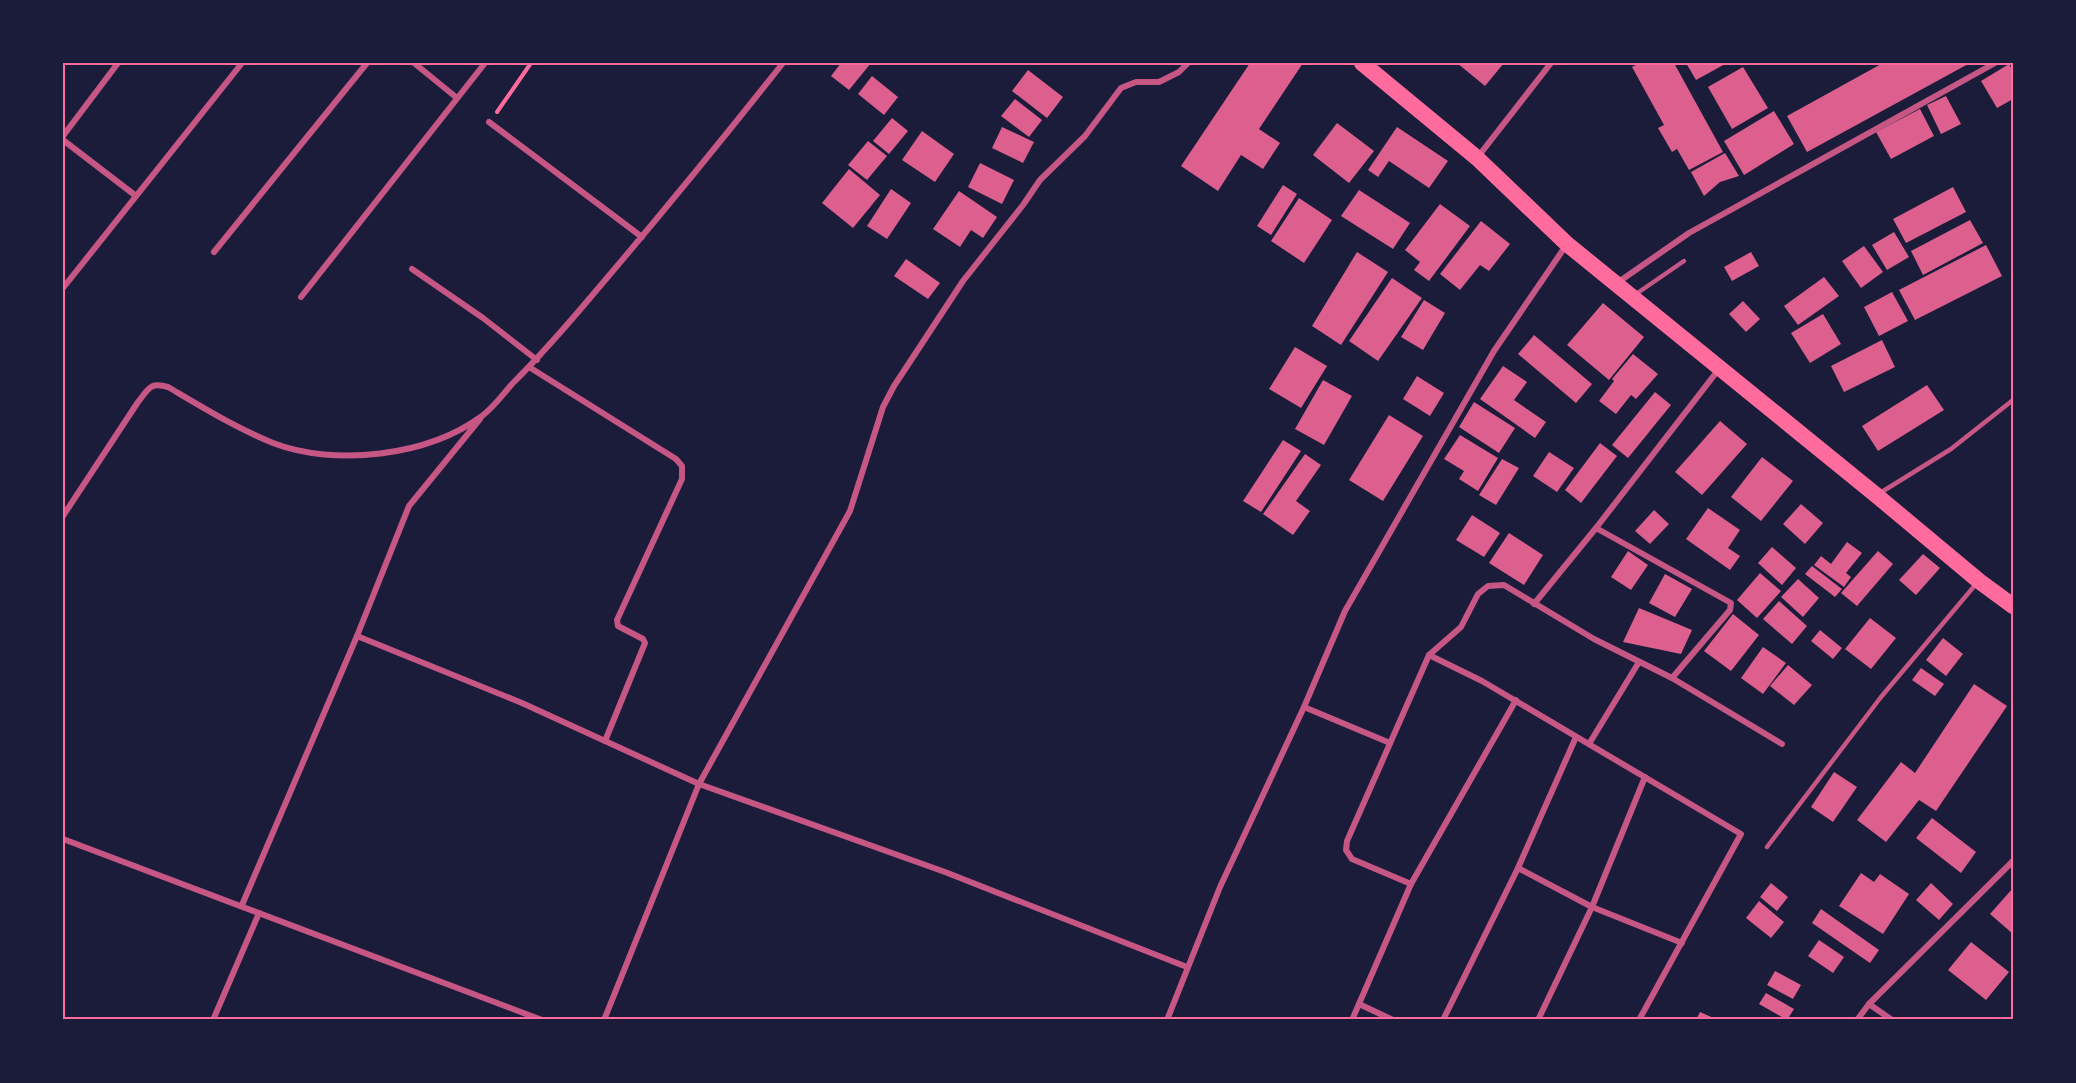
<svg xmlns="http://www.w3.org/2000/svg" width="2076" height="1083" font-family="'Noto Sans',sans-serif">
<rect width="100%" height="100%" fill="#1b1b3a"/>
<!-- building -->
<g fill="#dd5f8e">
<polygon points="841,63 871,63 849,90 831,76"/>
<polygon points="1250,63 1303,63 1259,129 1280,143 1263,169 1241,155 1218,191 1181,166"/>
<polygon points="1457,63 1504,63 1485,86"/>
<polygon points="1640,63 1674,63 1723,152 1689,170 1677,149 1672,152 1658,128 1664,125 1632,67"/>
<polygon points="1686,63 1727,63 1696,80"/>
<polygon points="1883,63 1970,63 1807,152 1787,116"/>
<polygon points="2009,64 2013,71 2013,99 1997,108 1981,81"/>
<polygon points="1743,67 1768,108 1732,129 1708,87"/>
<polygon points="1028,70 1063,97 1047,118 1012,91"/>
<polygon points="872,76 898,97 884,115 858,94"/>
<polygon points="1946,96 1961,124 1941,134 1927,105"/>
<polygon points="1015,99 1042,120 1029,137 1001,116"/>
<polygon points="1920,109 1934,136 1891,159 1876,132"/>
<polygon points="1774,111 1794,144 1744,175 1724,141"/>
<polygon points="892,118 908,131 889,154 873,141"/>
<polygon points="1337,123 1374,151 1349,183 1313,155"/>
<polygon points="1002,127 1034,142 1023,163 992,148"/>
<polygon points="1397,127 1448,161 1429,188 1389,161 1378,177 1368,170"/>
<polygon points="922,131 954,154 935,182 902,160"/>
<polygon points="868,141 887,156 867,180 848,165"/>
<polygon points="1725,153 1739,176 1720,182 1704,196 1691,172"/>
<polygon points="980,163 1014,180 1002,204 968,187"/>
<polygon points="849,169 880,195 853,228 822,203"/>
<polygon points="1283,185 1297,194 1271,235 1257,226"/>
<polygon points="1953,187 1966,212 1906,243 1893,219"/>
<polygon points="891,189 911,203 887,239 867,226"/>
<polygon points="1359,190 1410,223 1393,249 1341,216"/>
<polygon points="959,191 997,217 983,238 971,230 960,247 933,229"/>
<polygon points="1299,198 1332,220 1304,263 1271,241"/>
<polygon points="1440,204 1470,226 1429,281 1414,270 1420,262 1405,250"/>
<polygon points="1970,220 1983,243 1923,275 1911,251"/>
<polygon points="1481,221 1510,244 1489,271 1480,265 1460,290 1440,274"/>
<polygon points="1894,232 1909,257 1887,270 1872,245"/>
<polygon points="1986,245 2002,276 1915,320 1899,290"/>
<polygon points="1864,246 1883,272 1861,288 1842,261"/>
<polygon points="1357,252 1388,272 1341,345 1312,326"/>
<polygon points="1751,252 1759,266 1732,281 1724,267"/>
<polygon points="906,259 940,283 928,299 894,276"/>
<polygon points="1824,277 1839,296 1798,325 1784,306"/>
<polygon points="1392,278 1422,298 1378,361 1349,341"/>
<polygon points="1892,292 1908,321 1879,336 1864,307"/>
<polygon points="1424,300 1445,313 1423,350 1401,337"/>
<polygon points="1743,301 1760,319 1746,332 1729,314"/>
<polygon points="1603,303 1644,337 1609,380 1567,345"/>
<polygon points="1823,314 1841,344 1810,363 1791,333"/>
<polygon points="1534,335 1592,384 1576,403 1518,354"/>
<polygon points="1882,340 1895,367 1844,392 1831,366"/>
<polygon points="1295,347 1327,366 1301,408 1269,389"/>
<polygon points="1633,354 1658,374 1636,399 1631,395 1616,414 1599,401 1614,381 1612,379"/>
<polygon points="1503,366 1527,382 1514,400 1546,422 1535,438 1480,399"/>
<polygon points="1417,376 1444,393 1430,416 1403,399"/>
<polygon points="1323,380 1352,396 1324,445 1295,429"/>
<polygon points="1927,385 1944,410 1878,451 1862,426"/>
<polygon points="1655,392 1671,405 1628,458 1612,445"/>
<polygon points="1474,402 1515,428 1499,453 1459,427"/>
<polygon points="1389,415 1423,436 1383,501 1349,480"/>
<polygon points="1720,421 1747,444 1702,495 1675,472"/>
<polygon points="1460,435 1498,458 1478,491 1459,479 1464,471 1444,459"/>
<polygon points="1283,440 1301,451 1261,512 1243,501"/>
<polygon points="1600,443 1617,456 1581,503 1565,490"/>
<polygon points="1549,452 1574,468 1557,492 1533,476"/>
<polygon points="1305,454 1321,465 1296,501 1310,511 1293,535 1263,514"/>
<polygon points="1762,457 1793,481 1761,521 1731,497"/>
<polygon points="1502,459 1519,468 1496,505 1479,495"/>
<polygon points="1801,504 1823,523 1805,544 1783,524"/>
<polygon points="1708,508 1740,530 1728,548 1740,556 1730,570 1686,539"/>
<polygon points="1654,510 1669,524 1650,544 1635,531"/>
<polygon points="1472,515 1500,533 1484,557 1456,540"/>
<polygon points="1509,533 1543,555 1524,585 1489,563"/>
<polygon points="1847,542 1862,553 1846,573 1851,577 1844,587 1814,565 1821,556 1831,564"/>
<polygon points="1772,547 1796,568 1782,585 1758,563"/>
<polygon points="1628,551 1648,565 1631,590 1611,577"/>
<polygon points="1878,551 1893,564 1857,606 1841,593"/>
<polygon points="1923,554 1940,568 1916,595 1899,580"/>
<polygon points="1812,566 1842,589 1835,597 1805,574"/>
<polygon points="1760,573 1781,591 1757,618 1737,600"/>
<polygon points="1665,574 1692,589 1675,617 1649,603"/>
<polygon points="1798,579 1819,598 1803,617 1781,597"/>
<polygon points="1779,601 1807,626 1792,644 1763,619"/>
<polygon points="1639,608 1692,630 1681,654 1623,642"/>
<polygon points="1733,614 1759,635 1731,671 1704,651"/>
<polygon points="1870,618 1896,638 1871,669 1845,649"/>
<polygon points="1820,630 1842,648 1833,659 1811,641"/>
<polygon points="1943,638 1963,654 1946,676 1926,660"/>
<polygon points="1763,647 1786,663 1763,694 1741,678"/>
<polygon points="1788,665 1812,685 1794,705 1770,686"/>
<polygon points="1921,668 1944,684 1935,696 1912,680"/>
<polygon points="1974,684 2007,706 1936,811 1919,800 1886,842 1857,820 1901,762 1915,773"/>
<polygon points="1834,772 1857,787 1833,822 1811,807"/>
<polygon points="1932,818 1976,852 1961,873 1916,838"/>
<polygon points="1861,873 1874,882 1880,874 1909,894 1883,934 1839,906"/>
<polygon points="1771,883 1788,897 1777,911 1760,897"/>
<polygon points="1931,883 1953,904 1939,920 1916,900"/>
<polygon points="2013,888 2013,934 1990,914"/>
<polygon points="1759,901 1784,922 1771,938 1746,918"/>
<polygon points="1821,909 1879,950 1870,963 1812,923"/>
<polygon points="1819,940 1844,957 1833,973 1808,956"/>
<polygon points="1971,942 2009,972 1986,1000 1948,970"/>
<polygon points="1775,971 1801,985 1793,999 1767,985"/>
<polygon points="1766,993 1794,1009 1787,1020 1759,1004"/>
<polygon points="1700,1012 1718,1020 1696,1020"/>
</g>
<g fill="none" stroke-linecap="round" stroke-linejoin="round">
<!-- path -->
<polyline stroke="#ff6b9d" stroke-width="4" points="497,112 531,63"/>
<!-- service -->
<g stroke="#c65784" stroke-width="4.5">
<polyline points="1636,294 1684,261"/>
<polyline points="1880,493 1951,449 2013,400"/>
<polyline points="1767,847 1881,697 1976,584"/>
</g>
<!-- minor -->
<g stroke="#c65784" stroke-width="6">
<polyline points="414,63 457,98"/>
<polyline points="489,122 642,237"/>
<polyline points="63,136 118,63"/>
<polyline points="63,140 136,196"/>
<polyline points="1477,158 1551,63"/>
<polyline points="214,252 367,63"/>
<polyline points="412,269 483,318 537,360"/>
<polyline points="1617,283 1689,233 1995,63"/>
<polyline points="63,288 242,63"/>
<polyline points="301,297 485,63"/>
<polyline points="529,367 676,459 682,466 682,479 617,620 618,626 643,639 645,643 605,741"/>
<path d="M63 516 138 402C149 388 150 382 168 387 202 407 236 428 273 443 335 467 428 456 482 416 494 407 503 394 513 383 542 354 569 323 595 292 659 217 722 140 783 63"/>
<polyline points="1596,528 1731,603 1730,610 1672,678"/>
<polyline points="1534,604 1596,528 1719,369"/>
<polyline points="357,636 522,703 699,784 945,872 1187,967"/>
<polyline points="1429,655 1482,681 1741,834 1639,1020"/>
<polyline points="1304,707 1390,743"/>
<polyline points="1589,744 1639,662"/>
<polyline points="63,839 542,1020"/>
<polyline points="1518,868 1592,907 1682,943"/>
<polyline points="1411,884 1352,859 1346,850 1347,841 1429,655 1461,627 1478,594 1488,586 1504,585 1594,639 1672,678 1782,744"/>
<polyline points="242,905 357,636 409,506 480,419"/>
<polyline points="1359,1004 1393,1020"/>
<polyline points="1869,1004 1892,1020"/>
<polyline points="213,1020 259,913"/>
<polyline points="604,1020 699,784 850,511 883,407 894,386 963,281 1023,205 1040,180 1085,136 1121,88 1136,82 1159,82 1179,72 1188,63"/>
<polyline points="1167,1020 1220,887 1304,707 1345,611 1494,351 1567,244"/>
<polyline points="1352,1020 1411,884 1516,700"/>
<polyline points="1443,1020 1518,868 1576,737"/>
<polyline points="1538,1020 1592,907 1645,777"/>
<polyline points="1857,1020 1869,1004 2013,861"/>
</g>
<!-- trunk -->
<polyline stroke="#ff6b9d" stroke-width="16" points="1362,63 1477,158 1567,244 1876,495 1979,581 2013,606"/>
</g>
<!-- border -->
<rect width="2076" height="1083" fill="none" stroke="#1b1b3a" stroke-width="129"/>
<rect x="64" y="64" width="1948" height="954" fill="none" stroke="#ff6b9d" stroke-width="2"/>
</svg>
